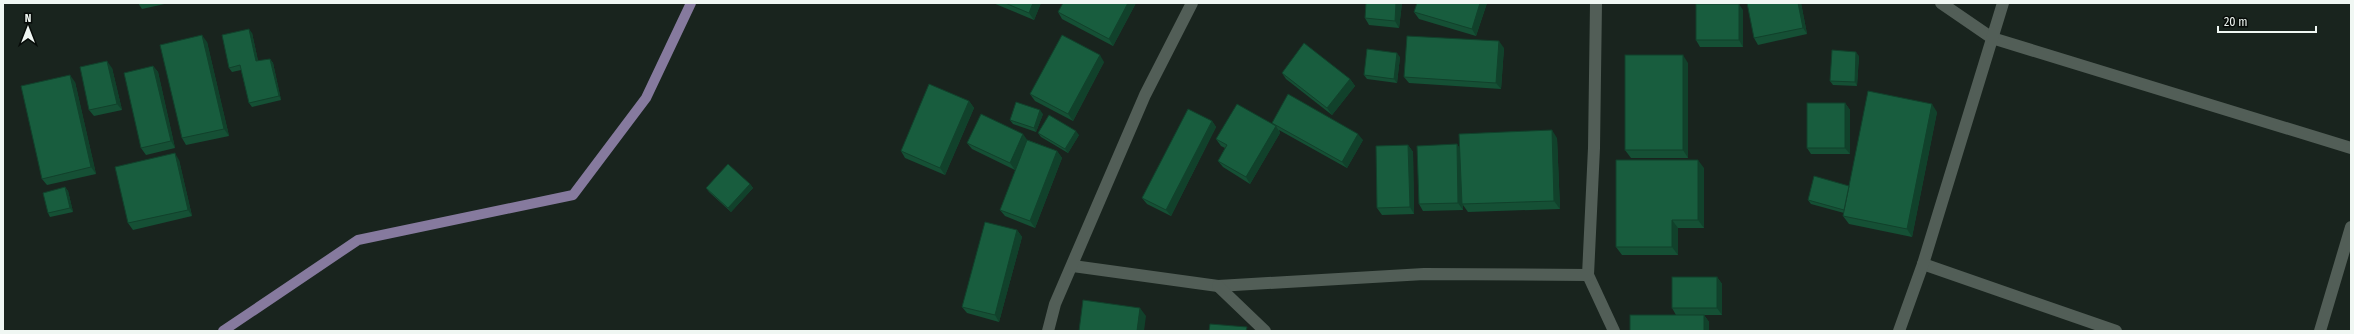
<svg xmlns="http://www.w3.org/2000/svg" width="2354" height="334" font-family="'Fira Sans Condensed',sans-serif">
<rect width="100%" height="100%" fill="#19241e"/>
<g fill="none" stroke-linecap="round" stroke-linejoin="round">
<!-- stream -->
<polyline stroke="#867a9e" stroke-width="10" points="223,331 358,240 573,195 646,98 691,3"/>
<!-- street -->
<g stroke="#525e57" stroke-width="12">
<polyline points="1596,3 1594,148 1588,275 1614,331"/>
<polyline points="1941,3 1992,38 2351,148"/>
<polyline points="1923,264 2116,331"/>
<polyline points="1073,266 1218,286 1424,274 1588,275"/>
<polyline points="1218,286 1265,331"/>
<polyline points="1048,331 1055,304 1145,95 1192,3"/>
<polyline points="1899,331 1923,264 2003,3"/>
<polyline points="2320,331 2351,227"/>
</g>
</g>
<!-- wall -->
<g fill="#155035">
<polygon points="138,3 169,3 142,9"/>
<polygon points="993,3 1041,3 1034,20"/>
<polygon points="1136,3 1113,46 1062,19 1058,12"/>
<polygon points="1402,3 1399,28 1369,25 1365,18"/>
<polygon points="1417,3 1487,3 1476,36 1419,19 1414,12"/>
<polygon points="1801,3 1807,34 1758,45 1754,38"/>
<polygon points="1743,10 1743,47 1700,47 1696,40"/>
<polygon points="252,33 258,61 270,59 273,63 281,100 252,107 249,103 241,70 232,72 229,68"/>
<polygon points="207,42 229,136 186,145 182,138"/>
<polygon points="1504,48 1501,89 1409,83 1404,77"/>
<polygon points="1859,56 1857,86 1833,85 1830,81"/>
<polygon points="1400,57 1397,83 1367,79 1364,75"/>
<polygon points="1104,62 1073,121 1035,101 1030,94"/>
<polygon points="1688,63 1688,158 1631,158 1625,150"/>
<polygon points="153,66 158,72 175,148 146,155 141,148"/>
<polygon points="112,68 122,110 94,116 89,110"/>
<polygon points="1282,73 1350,79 1355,86 1332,115 1286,79"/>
<polygon points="75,82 96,174 47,185 42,179"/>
<polygon points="969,101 974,108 945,175 905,158 901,151"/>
<polygon points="1845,103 1850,110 1850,154 1811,154 1807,148"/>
<polygon points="1937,112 1912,237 1849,224 1843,216 1844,213 1811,204 1808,200 1849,186"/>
<polygon points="1043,114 1036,132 1013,124 1010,120"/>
<polygon points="1212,121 1216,127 1171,216 1147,204 1142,198"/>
<polygon points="1272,123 1363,140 1347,168 1279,130 1280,133 1250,184 1223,167 1218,161 1225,148 1221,146 1216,139 1274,125"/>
<polygon points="1038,133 1079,135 1068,153 1041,137"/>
<polygon points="1557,138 1560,209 1468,212 1463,205 1463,210 1423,211 1419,204 1457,144 1460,149"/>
<polygon points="1028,140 1057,151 1062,158 1035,228 1005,216 1000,210 1022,154 1015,170 972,149 967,143"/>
<polygon points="1408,145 1413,152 1414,214 1382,215 1377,208"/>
<polygon points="179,160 192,216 133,230 128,223"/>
<polygon points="1704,168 1704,228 1678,228 1678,255 1622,255 1616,247"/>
<polygon points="750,184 753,188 731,212 709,192 706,188"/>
<polygon points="65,187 68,191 73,212 50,217 48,213"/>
<polygon points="1017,230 1022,237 999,322 967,313 962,307"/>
<polygon points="1717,277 1722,284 1722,315 1704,315 1709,322 1709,331 1676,315 1672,308"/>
</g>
<!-- shaded-wall -->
<g fill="#11412b">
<polygon points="1033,3 1041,3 1034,20 1029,13"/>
<polygon points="1128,3 1136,3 1113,46 1109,39"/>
<polygon points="1396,3 1402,3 1399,28 1395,21"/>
<polygon points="1480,3 1487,3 1476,36 1472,29"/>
<polygon points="1798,3 1801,3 1807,34 1803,28"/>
<polygon points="1739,4 1743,10 1743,47 1739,40"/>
<polygon points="249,29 252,33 259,65 256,61"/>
<polygon points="202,35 207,42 229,136 224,129"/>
<polygon points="1499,41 1504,48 1501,89 1496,83"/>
<polygon points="1856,52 1859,56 1857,86 1855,82"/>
<polygon points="1397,53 1400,57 1397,83 1394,79"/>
<polygon points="1100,55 1104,62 1073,121 1068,114"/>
<polygon points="1683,55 1688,63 1688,158 1683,150"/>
<polygon points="270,59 273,63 281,100 279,96"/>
<polygon points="107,61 112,68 122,110 117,104"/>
<polygon points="153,66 158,72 175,148 171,141"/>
<polygon points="70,75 75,82 96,174 91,167"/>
<polygon points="1350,79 1355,86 1332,115 1327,108"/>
<polygon points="969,101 974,108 945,175 940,168"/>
<polygon points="1845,103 1850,110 1850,154 1845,148"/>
<polygon points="1932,104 1937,112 1912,237 1907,229"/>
<polygon points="1040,110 1043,114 1036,132 1034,128"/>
<polygon points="1212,121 1216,127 1171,216 1166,210"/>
<polygon points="1276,126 1280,133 1250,184 1246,177"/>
<polygon points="1552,130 1557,138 1560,209 1554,201"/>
<polygon points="1076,131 1079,135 1068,153 1065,149"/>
<polygon points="1023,134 1028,141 1015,170 1010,163"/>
<polygon points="1358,134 1363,140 1347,168 1342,162"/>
<polygon points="1457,144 1461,151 1463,210 1458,203"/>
<polygon points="1408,145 1413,152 1414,214 1410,207"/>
<polygon points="1057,151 1062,158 1035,228 1030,221"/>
<polygon points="175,153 179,160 192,216 188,210"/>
<polygon points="1698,160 1704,168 1704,228 1698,220"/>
<polygon points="750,184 753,188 731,212 728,208"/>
<polygon points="65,187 68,191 73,212 70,208"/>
<polygon points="1672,220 1678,228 1678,255 1672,247"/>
<polygon points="1017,230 1022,237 999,322 995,315"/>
<polygon points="1717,277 1722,284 1722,315 1717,308"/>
<polygon points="1140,308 1146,316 1144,331 1137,331"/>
<polygon points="1704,315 1709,322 1709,331 1704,331"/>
</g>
<!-- building -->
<g fill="#185d3e" stroke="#11412b">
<polygon points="1005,3 1033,3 1029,13"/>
<polygon points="1063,3 1128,3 1109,39 1058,12"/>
<polygon points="1366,3 1396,3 1395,21 1365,18"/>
<polygon points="1417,3 1480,3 1472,29 1414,12"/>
<polygon points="1747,3 1798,3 1803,28 1754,38"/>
<rect x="1696" y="4" width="43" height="36"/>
<polygon points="249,29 256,61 270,59 279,96 249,103 240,65 229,68 222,35"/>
<polygon points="202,35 224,129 182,138 160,45"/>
<polygon points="1062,35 1100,55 1068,114 1030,94"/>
<polygon points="1407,36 1499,41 1496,83 1404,77"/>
<polygon points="1304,43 1350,79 1327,108 1282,73"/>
<polygon points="1367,49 1397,53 1394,79 1364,75"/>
<polygon points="1832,50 1856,52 1855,82 1830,81"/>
<rect x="1625" y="55" width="58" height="95"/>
<polygon points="107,61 117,104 89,110 80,67"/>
<polygon points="153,66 171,141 141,148 124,73"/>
<polygon points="70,75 91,167 42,179 21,86"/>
<polygon points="929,84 969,101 940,168 901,151"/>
<polygon points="1868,91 1932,104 1907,229 1843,216"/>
<polygon points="1288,94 1358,134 1342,162 1272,123"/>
<polygon points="1016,102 1040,110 1034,128 1010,120"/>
<rect x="1807" y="103" width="38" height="45"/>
<polygon points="1237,104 1276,126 1246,177 1218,161 1227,145 1216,139"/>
<polygon points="1188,109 1212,121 1166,210 1142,198"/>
<polygon points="981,114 1023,134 1010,163 967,143"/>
<polygon points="1049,115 1076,131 1065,149 1038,133"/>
<polygon points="1552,130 1554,201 1462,204 1459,134"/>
<polygon points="1027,140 1057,151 1030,221 1000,210"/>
<polygon points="1457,144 1458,203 1419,204 1417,146"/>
<polygon points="1408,145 1410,207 1377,208 1376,146"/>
<polygon points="175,153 188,210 128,223 115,167"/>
<polygon points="1616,160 1698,160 1698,220 1672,220 1672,247 1616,247"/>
<polygon points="728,164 750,184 728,208 706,188"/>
<polygon points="1814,176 1849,186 1844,210 1808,200"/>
<polygon points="65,187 70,208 48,213 43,193"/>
<polygon points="985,222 1017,230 995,315 962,307"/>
<rect x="1672" y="277" width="45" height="31"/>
<polygon points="1083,300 1140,308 1137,331 1079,331"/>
<rect x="1630" y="315" width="74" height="16"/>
<polygon points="1210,324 1247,327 1246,331 1209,331"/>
</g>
<!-- border -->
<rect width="2354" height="334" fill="none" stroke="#f0f7f3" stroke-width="8"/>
<!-- north arrow -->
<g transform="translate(28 28)" stroke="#070c09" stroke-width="3" paint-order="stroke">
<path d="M0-3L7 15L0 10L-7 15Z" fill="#f0f7f3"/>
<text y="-6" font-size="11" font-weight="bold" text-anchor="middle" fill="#f0f7f3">N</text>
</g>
<!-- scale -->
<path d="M2218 26v6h98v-6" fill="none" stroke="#f0f7f3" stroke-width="2"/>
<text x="2224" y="26" font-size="12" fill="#f0f7f3" stroke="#070c09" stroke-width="3" paint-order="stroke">20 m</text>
</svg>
